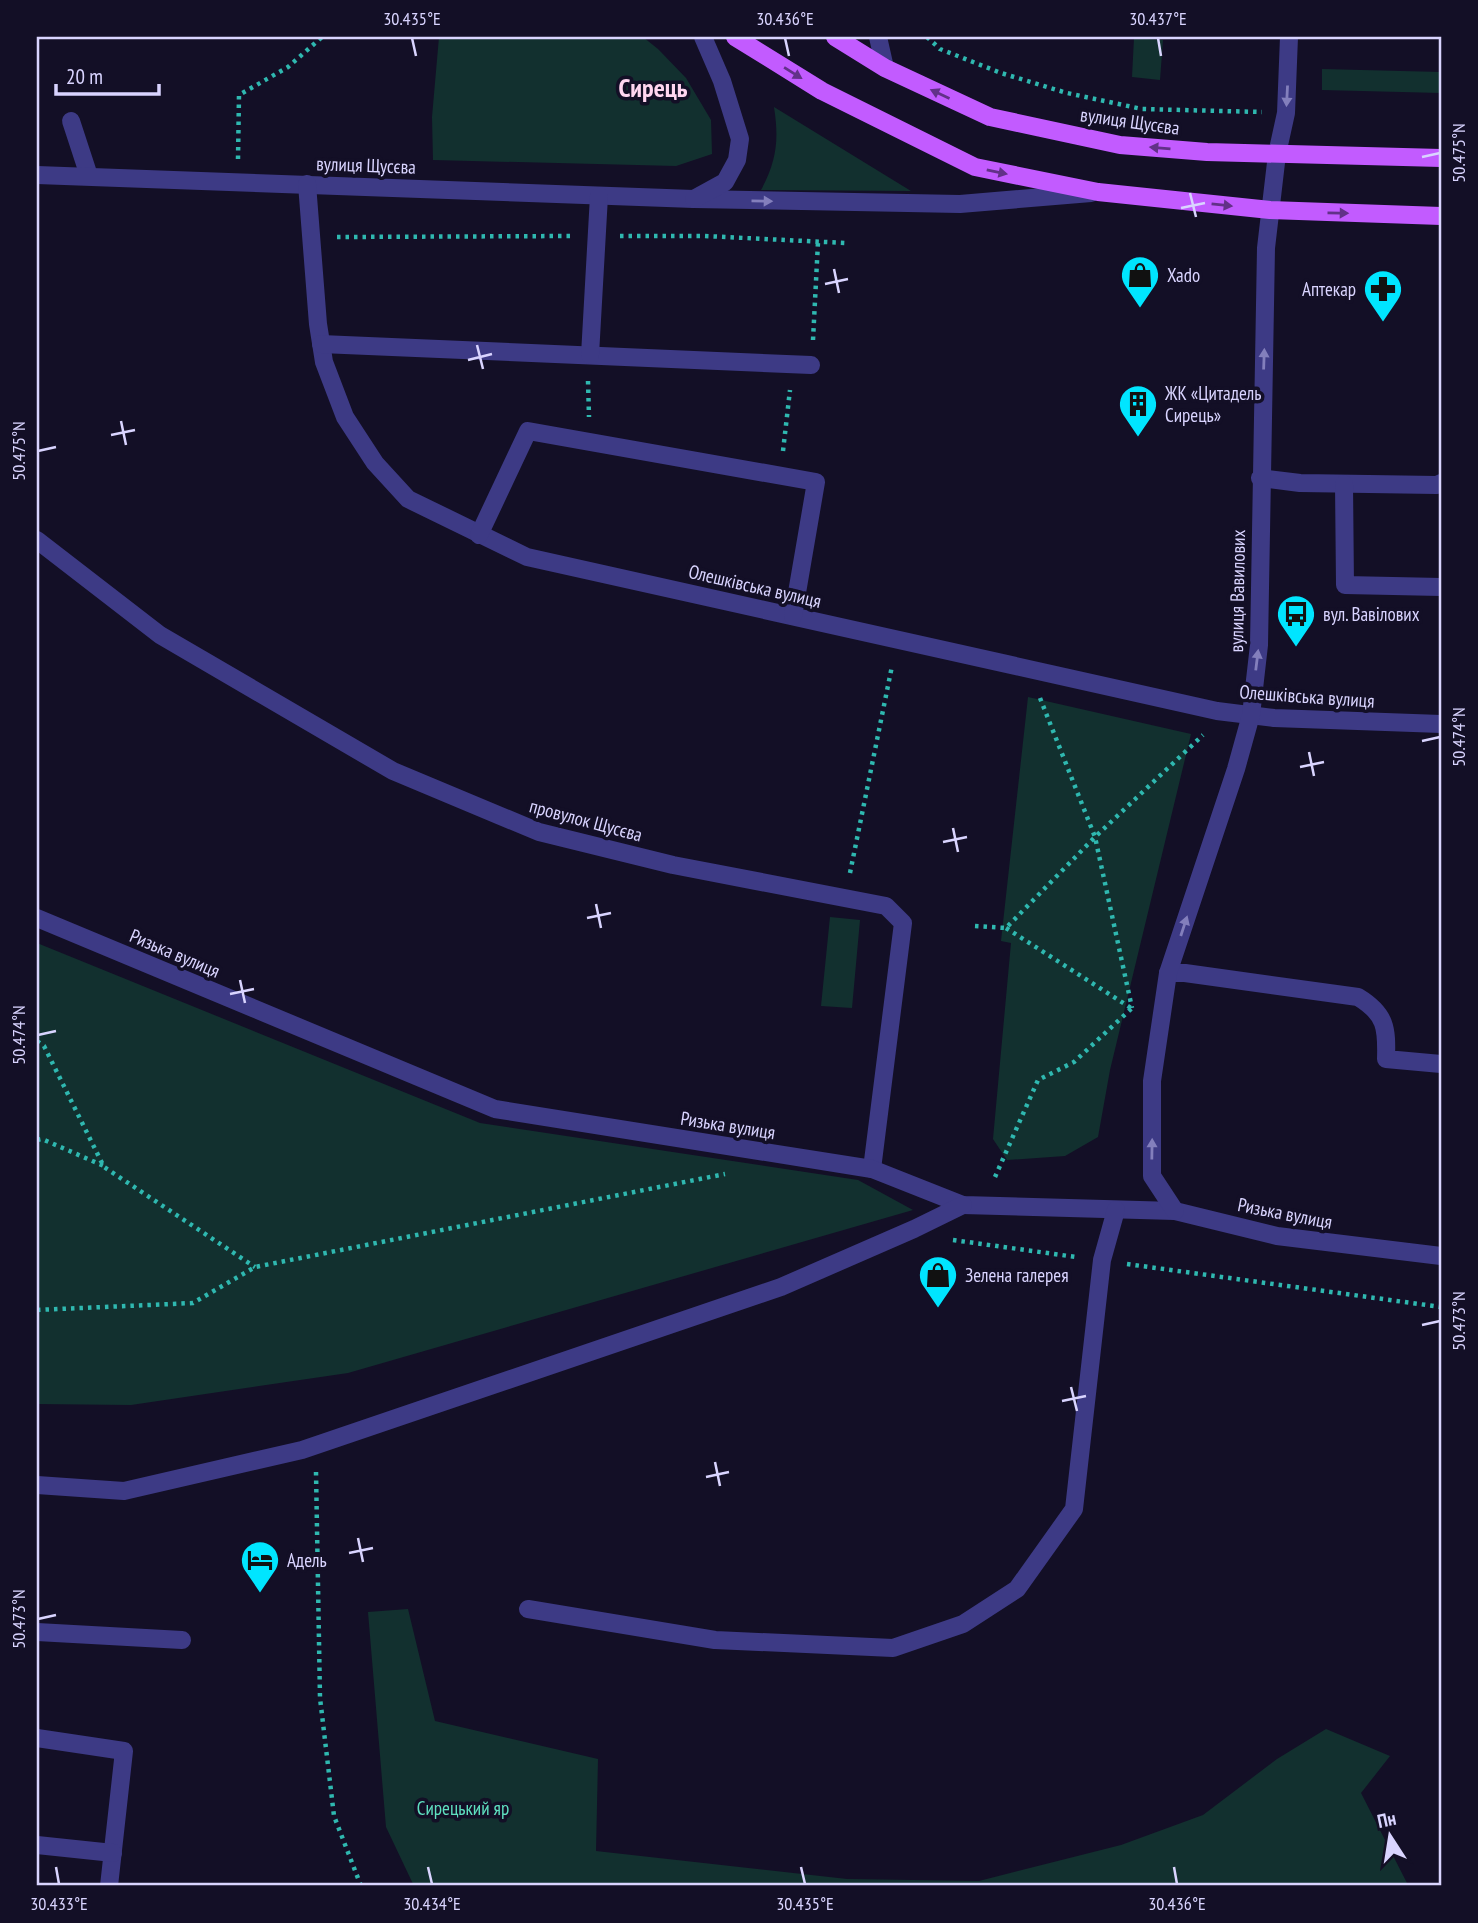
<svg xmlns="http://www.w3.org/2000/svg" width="1478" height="1923" font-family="'PT Sans Narrow',sans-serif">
<rect width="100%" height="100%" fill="#130f26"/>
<!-- green -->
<g fill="#12302f">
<polygon points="439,37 643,37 658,49 686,78 711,120 712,154 676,166 433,160 432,117"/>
<polygon points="1134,38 1163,40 1160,80 1132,77"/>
<polygon points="1322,69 1441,72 1441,93 1322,90"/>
<path d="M774 107 911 191 761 190C777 160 779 139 774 107Z"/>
<polygon points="1028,697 1191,734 1110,1070 1098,1137 1065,1156 1007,1160 993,1139 1011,943 1001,941"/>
<polygon points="830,917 860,920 852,1008 821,1006"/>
<polygon points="37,943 480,1123 858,1180 913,1210 348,1373 131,1405 37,1404"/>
<polygon points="408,1609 435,1721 598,1759 596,1851 847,1879 979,1881 1121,1845 1203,1815 1277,1759 1326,1729 1390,1756 1361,1793 1408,1885 1412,1886 414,1886 386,1827 368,1612"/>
</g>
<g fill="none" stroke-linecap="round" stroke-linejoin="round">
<!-- path -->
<g stroke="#2fb8b0" stroke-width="4.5" stroke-dasharray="3.5 5" stroke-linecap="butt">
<polyline points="927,37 940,49 1001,73 1067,93 1142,109 1262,112"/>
<polyline points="238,159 239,95 288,67 322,37"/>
<polyline points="620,236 705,236 845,243"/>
<polyline points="337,237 573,236"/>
<polyline points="813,340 818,242"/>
<polyline points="588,381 589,417"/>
<polyline points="783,451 790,390"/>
<polyline points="1040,698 1095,837 1132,1008"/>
<polyline points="850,873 892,666"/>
<polyline points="975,926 1006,928 1095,837 1203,735"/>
<polyline points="1006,928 1131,1008"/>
<polyline points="37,1041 44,1046 104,1167 255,1267"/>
<polyline points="37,1140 42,1139 104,1166"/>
<polyline points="995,1177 1038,1080 1074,1062 1132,1008"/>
<polyline points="953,1240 1076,1257"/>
<polyline points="1127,1264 1441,1307"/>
<polyline points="37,1310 193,1303 255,1267 725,1174"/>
<polyline points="316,1472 320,1698 334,1816 361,1886"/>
</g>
<!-- minor -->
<g stroke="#3d3a85" stroke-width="18">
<polyline points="878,37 885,68"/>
<polyline points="71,121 89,176"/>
<polyline points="37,175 694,199 960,204 1091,193"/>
<polyline points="307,184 318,324 324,362 345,417 375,463 408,499 527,557 1217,711 1274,718 1441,724"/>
<polyline points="694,199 725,182 737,160 740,139 722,81 703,37"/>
<polyline points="321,344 811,365"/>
<polyline points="590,355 599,196"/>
<polyline points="1260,478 1300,483 1437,485 1441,483"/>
<polyline points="1344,484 1345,585 1441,587"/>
<polyline points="479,535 528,431 816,482 793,616"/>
<polyline points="37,540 160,635 393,771 539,832 673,865 886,906 903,923 872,1169"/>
<polyline points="37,918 495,1109 872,1169 963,1205 1175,1211 1277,1236 1441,1256"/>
<path d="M1168 973H1185L1358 997C1386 1014 1387 1028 1386 1059L1441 1064"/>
<polyline points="1175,1211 1152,1176 1152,1081 1168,973 1236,769 1251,715 1259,645 1266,248 1277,154 1286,113 1289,37"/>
<polyline points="37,1485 124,1491 302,1450 781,1287 914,1229 963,1205"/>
<polyline points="528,1609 715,1640 893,1648 963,1624 1017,1589 1074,1509 1102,1260 1116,1210"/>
<polyline points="37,1632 182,1640"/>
<polyline points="37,1738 124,1751 109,1886"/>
<polyline points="37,1845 113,1853"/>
</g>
<!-- major -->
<g stroke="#c25bff" stroke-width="18">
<polyline points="735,37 822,91 975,167 1098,192 1270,210 1441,216"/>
<polyline points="835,37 885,68 990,117 1120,145 1207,152 1441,158"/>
</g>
</g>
<!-- one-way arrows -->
<defs><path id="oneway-solid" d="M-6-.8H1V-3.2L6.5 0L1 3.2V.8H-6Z" transform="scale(1.75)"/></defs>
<g fill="#623188">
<use href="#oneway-solid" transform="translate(793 73) rotate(32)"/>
<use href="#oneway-solid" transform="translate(940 94) rotate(-155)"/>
<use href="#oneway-solid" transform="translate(1160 148) rotate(-175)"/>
<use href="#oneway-solid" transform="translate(997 172) rotate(12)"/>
<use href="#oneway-solid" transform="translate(1222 205) rotate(6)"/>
<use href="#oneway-solid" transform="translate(1338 213) rotate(1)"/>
</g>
<g fill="#837fbc">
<use href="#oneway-solid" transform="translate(1287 96) rotate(93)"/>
<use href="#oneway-solid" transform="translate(762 201) rotate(1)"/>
<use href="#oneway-solid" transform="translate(1264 359) rotate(-88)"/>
<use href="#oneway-solid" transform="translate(1257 660) rotate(-83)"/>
<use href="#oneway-solid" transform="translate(1184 926) rotate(-72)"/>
<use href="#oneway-solid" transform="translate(1152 1149) rotate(-89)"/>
</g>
<!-- ticks -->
<path fill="none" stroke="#d9d4ff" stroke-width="2.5" d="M412 38 416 56M785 38 789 56M1158 38 1161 56M1422 157 1440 153M1190 193 1196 217M1181 208 1205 203M834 269 839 293M825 284 848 279M477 345 483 369M468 360 492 354M121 421 126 445M111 435 135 430M38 451 56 447M1422 741 1440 737M1309 752 1314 776M1300 767 1324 762M953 828 958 852M943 842 967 837M596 904 601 928M587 918 611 913M240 980 245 1003M230 994 254 989M38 1035 56 1031M1422 1325 1440 1321M1071 1387 1077 1411M1062 1401 1086 1396M715 1462 720 1486M706 1477 729 1472M358 1538 363 1562M349 1553 373 1548M38 1619 56 1615M56 1867 59 1884M428 1867 432 1884M801 1867 805 1884M1174 1867 1177 1884"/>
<!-- icons -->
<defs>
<g id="shop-pin" transform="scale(2.0125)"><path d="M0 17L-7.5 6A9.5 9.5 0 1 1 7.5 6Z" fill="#00e5ff" stroke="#130f26"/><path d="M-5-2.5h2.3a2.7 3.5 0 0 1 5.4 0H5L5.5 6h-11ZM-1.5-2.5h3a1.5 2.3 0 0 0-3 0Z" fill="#111"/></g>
<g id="pharmacy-pin" transform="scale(2.0125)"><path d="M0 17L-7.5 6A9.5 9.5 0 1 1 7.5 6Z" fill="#00e5ff" stroke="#130f26"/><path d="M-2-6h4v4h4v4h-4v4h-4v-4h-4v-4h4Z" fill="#111"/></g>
<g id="building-pin" transform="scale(2.0125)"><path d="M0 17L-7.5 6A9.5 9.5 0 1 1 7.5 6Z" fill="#00e5ff" stroke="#130f26"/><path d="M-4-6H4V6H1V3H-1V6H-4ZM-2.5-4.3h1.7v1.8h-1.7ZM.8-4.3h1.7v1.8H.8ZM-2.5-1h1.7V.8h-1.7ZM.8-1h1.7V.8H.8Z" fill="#111"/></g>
<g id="bus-pin" transform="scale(2.0125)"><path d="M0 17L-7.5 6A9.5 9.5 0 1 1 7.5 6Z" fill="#00e5ff" stroke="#130f26"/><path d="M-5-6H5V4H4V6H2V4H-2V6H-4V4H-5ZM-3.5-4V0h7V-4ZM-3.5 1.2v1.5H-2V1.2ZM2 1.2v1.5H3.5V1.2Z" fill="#111"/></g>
<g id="hotel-pin" transform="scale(2.0125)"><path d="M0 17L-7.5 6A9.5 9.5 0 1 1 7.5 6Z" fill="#00e5ff" stroke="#130f26"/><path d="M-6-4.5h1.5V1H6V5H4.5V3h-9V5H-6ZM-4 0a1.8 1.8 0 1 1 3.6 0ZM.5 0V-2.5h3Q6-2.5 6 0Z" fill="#111"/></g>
</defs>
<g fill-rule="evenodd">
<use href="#shop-pin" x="1140" y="275"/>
<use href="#pharmacy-pin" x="1383" y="289"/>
<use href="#building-pin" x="1138" y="404"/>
<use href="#bus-pin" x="1296" y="614"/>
<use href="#shop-pin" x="938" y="1275"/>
<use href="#hotel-pin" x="260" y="1560"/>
</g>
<g text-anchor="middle" stroke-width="7" stroke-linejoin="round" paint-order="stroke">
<!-- street labels -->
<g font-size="19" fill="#d9d4ff" stroke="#130f26">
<text transform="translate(1130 121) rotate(8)" y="7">вулиця Щусєва</text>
<text transform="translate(366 165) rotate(2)" y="7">вулиця Щусєва</text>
<text transform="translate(755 586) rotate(13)" y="7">Олешківська вулиця</text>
<text transform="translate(1237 591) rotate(-89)" y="7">вулиця Вавилових</text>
<text transform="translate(1307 696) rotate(4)" y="7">Олешківська вулиця</text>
<text transform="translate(586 820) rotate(15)" y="7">провулок Щусєва</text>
<text transform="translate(175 953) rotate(23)" y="7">Ризька вулиця</text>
<text transform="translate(728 1125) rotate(9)" y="7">Ризька вулиця</text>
<text transform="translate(1285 1213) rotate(11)" y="7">Ризька вулиця</text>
</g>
<!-- poi labels -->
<g font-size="19" fill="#d9d4ff" stroke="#130f26" text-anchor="start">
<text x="1167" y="282">Xado</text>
<text x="1356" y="296" text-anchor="end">Аптекар</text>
<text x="1165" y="400">ЖК «Цитадель<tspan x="1165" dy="22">Сирець»</tspan></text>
<text x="1323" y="621">вул. Вавілових</text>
<text x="965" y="1282">Зелена галерея</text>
<text x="287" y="1567">Адель</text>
</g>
<!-- park labels -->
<g font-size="19" fill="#5fe0c0" stroke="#130f26">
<text x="463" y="1815">Сирецький яр</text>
</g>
<!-- district labels -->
<g font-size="26" font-weight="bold" fill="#ffd6f0" stroke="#130f26">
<text x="653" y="97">Сирець</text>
</g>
</g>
<!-- border -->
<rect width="1478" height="1923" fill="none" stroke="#130f26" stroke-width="77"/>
<!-- north arrow -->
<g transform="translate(1390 1836) rotate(348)" stroke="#130f26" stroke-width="5" paint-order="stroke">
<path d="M0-5L12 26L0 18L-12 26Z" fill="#d9d4ff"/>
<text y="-10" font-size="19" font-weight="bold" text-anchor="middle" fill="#d9d4ff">Пн</text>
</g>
<!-- scale -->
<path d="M56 84v10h103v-10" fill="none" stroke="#d9d4ff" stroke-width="3.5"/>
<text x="66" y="84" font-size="21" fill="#d9d4ff" stroke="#130f26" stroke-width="5" paint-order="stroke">20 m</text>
<rect x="38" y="38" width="1402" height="1846" fill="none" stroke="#d9d4ff" stroke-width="2.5"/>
<g font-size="18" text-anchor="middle" fill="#d9d4ff">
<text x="412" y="25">30.435°E</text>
<text x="785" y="25">30.436°E</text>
<text x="1158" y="25">30.437°E</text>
<text transform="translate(1459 153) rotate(-90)" y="6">50.475°N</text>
<text transform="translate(19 451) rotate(-90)" y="6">50.475°N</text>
<text transform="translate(1459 737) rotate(-90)" y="6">50.474°N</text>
<text transform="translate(19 1035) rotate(-90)" y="6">50.474°N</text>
<text transform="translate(1459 1321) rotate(-90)" y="6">50.473°N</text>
<text transform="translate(19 1619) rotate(-90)" y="6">50.473°N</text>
<text x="59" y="1910">30.433°E</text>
<text x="432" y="1910">30.434°E</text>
<text x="805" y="1910">30.435°E</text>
<text x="1177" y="1910">30.436°E</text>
</g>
</svg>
